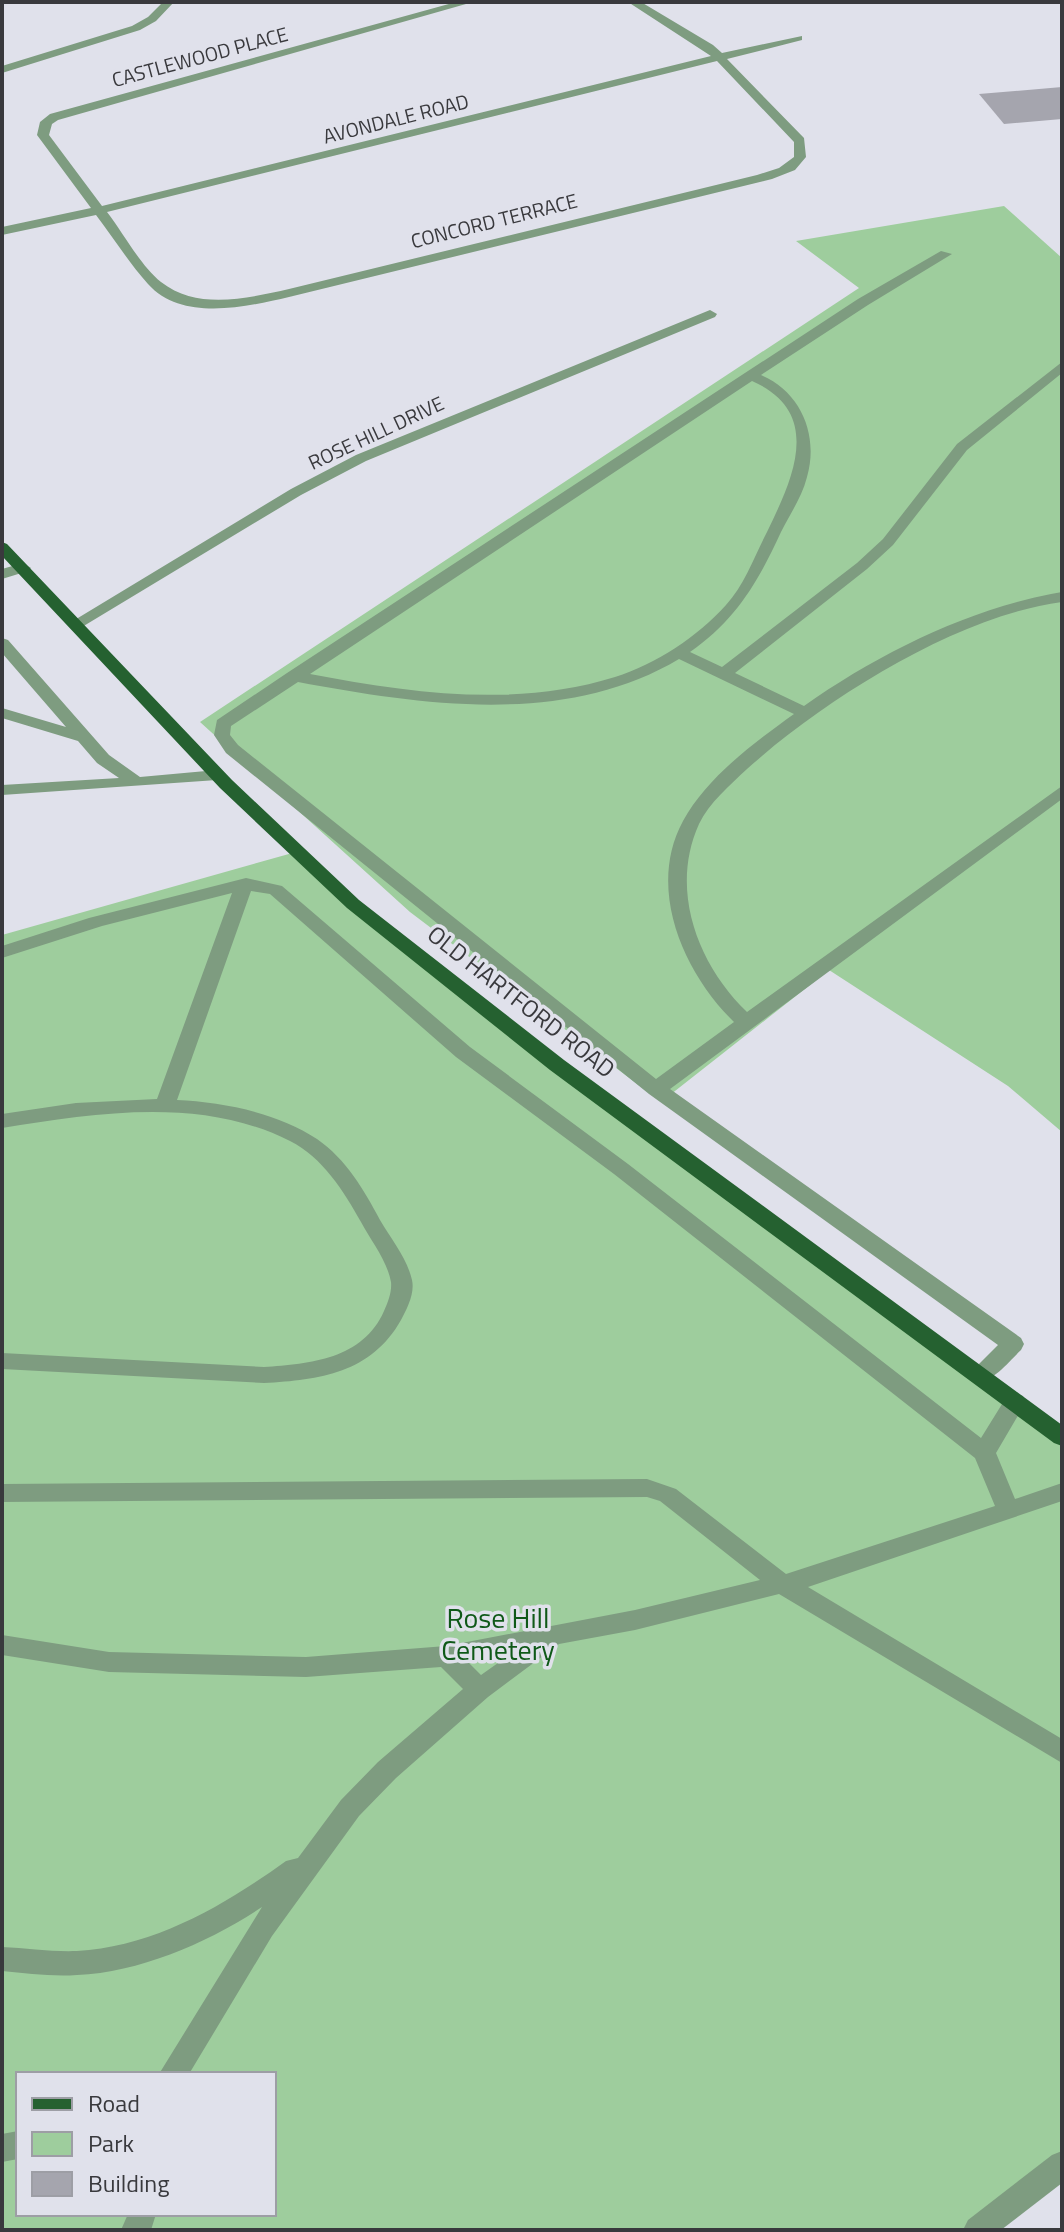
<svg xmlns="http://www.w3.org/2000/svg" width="1064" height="2232" font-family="'Titillium Web',sans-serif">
<rect width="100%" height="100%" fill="#e0e1eb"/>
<!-- green -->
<g fill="#9ecd9d" fill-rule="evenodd">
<polygon points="1004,206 1062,258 1062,1132 1008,1086 829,970 661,1102 410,912 200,722 859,288 796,241"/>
<path d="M296 852 353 904 1062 1437V2165L978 2230H2V935ZM18 2074H274V2214H18Z"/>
</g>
<!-- building -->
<polygon fill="#a5a5ae" points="1062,87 1062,119 1004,124 979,94"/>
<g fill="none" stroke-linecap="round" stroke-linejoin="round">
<!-- minor -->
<g fill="#7e9c80" fill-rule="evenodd">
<polygon points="163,2 174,2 156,21 140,30 2,73 2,66 132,26 148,17"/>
<path d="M456 2H473L58 120 52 124 49 135 102 206 711 56 628 2H641L713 45 722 53 802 36V40L727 59 804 138 806 157 795 170 772 179 289 297C246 307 182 322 148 284 129 263 113 237 96 215L2 235V227L91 208 37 135 40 122 50 114ZM717 61 794 142V157L779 168 757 175 289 289C248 298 198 311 161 282 140 265 124 234 107 212Z"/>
<path d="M941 251 952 254 868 305 761 375C801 392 819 435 807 477 802 497 790 514 781 532 758 582 736 620 690 652L722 667 857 563 883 539 957 444 1062 362V373L967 450 893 545 867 569 735 673 804 706C876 655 964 611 1051 594L1062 592V602C957 616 825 699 747 769 730 785 709 803 699 824 669 890 698 965 747 1012L1062 786V799L670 1089 1021 1338 1024 1344 1021 1350C1008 1362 990 1387 971 1381L968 1375 998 1345 649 1094 226 753 214 735 217 720 287 673 858 299ZM752 381C825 413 792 480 767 532 754 557 745 584 726 605 697 637 656 664 615 677 516 708 410 693 310 674ZM679 659 794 714C755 742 707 777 683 821 646 889 684 973 734 1022L656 1079 238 745 230 735 231 726 298 682C422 705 565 727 679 659Z"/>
<polygon points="710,310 717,314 715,317 366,461 301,495 82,627 76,629 68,624 291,489 356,455"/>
<polygon points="23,563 31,568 28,571 2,579 2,569"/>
<polygon points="2,638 8,640 109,755 140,777 217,770 226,775 217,780 2,795 2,785 119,778 97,763 78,741 2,718 2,708 66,727 2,653"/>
<path d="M246 878 282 886 470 1047 628 1164 981 1438 1007 1396 1015 1393 1023 1396 1026 1402 996 1453 1015 1499 1062 1483V1501L808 1587 1062 1739V1763L779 1594 635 1630 559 1644 488 1697 396 1778 359 1816 272 1936 189 2074H159L262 1907C209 1942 141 1972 77 1975 52 1977 27 1973 2 1971V1947C27 1948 52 1952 77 1951 154 1947 225 1905 286 1861L298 1858 341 1800 378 1762 463 1689 441 1667 306 1677 109 1672 2 1655V1635L109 1652 306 1657 446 1646 635 1610 760 1580 660 1501 647 1497 2 1502V1484L647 1479 676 1489 786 1574 995 1506 975 1458 614 1174 456 1057 270 894 251 891 177 1100C223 1102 278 1113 317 1139 346 1159 364 1190 380 1220 391 1239 407 1258 412 1280 415 1293 407 1309 401 1320 371 1373 320 1380 264 1383L2 1369V1353L264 1367C310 1364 363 1359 384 1311 388 1302 392 1292 391 1282 387 1260 371 1241 361 1222 343 1190 323 1158 290 1141 201 1096 96 1113 2 1128V1114L76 1103 157 1099 232 893 102 926 2 958V946L89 918ZM512 1653 481 1675 468 1662Z"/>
<polygon points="18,2131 18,2159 2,2162 2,2134"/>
<polygon points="1062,2151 1062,2183 1001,2230 963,2230 968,2220 1052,2155"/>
<polygon points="128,2214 156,2214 151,2230 121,2230"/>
</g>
<!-- major -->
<polygon fill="#256130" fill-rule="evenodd" points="2,542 7,544 232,780 359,900 564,1060 1062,1425 1062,1446 1054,1443 550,1070 347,908 220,788 2,556"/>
</g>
<g text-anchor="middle" stroke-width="7" stroke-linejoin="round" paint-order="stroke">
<!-- far-street labels -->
<g font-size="20" fill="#39393d" stroke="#e0e1eb">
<text transform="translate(200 57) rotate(-15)" y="7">CASTLEWOOD PLACE</text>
<text transform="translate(396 119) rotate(-14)" y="7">AVONDALE ROAD</text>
<text transform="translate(494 221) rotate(-14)" y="7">CONCORD TERRACE</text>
<text transform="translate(376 433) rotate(-25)" y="7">ROSE HILL DRIVE</text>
</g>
<!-- street labels -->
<g font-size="24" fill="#39393d" stroke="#e0e1eb">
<text transform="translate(521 1002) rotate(38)" y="8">OLD HARTFORD ROAD</text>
</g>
<!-- near-park labels -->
<g font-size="28" fill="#0f5918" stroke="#e0e1eb">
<text x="498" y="1628">Rose Hill<tspan x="498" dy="32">Cemetery</tspan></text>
</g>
</g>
<!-- border -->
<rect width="1064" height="2232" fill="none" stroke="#39393d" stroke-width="8"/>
<!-- legend -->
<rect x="16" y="2072" width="260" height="144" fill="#e0e1eb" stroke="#9d9ea5" stroke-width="2"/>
<rect x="32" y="2098" width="40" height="12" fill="#256130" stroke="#9d9ea5" stroke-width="2"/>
<text x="88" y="2112" font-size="24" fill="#39393d">Road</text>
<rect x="32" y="2132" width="40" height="24" fill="#9ecd9d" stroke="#9d9ea5" stroke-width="2"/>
<text x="88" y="2152" font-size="24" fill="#39393d">Park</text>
<rect x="32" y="2172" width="40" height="24" fill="#a5a5ae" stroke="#9d9ea5" stroke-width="2"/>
<text x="88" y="2192" font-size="24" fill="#39393d">Building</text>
</svg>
